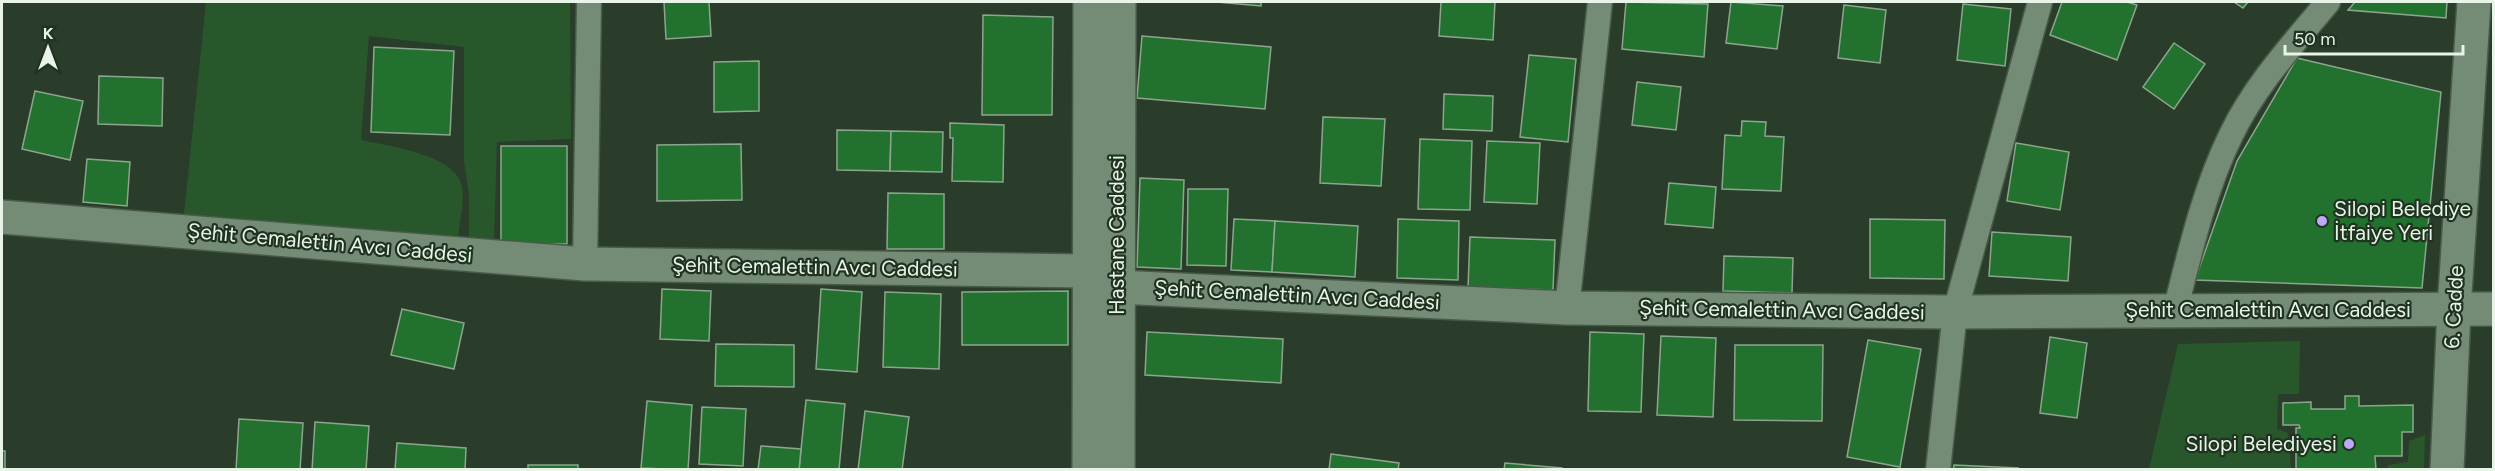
<svg xmlns="http://www.w3.org/2000/svg" width="2495" height="471" font-family="Figtree,sans-serif">
<rect width="100%" height="100%" fill="#293d2a"/>
<!-- green -->
<g fill="#28572c">
<path d="M206 2H570L571 139 497 142 494 241H469V196L464 161V47L369 36 361 140C387 146 457 154 462 187 465 203 459 223 458 239L184 214Z"/>
<polygon points="2300,341 2299,394 2278,394 2277,429 2288,433 2291,469 2149,469 2178,344"/>
<polygon points="2425,435 2424,469 2388,469 2388,465 2408,462 2409,441"/>
</g>
<!-- building -->
<g fill="#23712e" stroke="#8da58e" stroke-width="1.5">
<polygon points="664,2 709,2 711,36 666,39"/>
<polygon points="1216,2 1261,2 1261,6"/>
<polygon points="1441,2 1495,2 1493,40 1439,36"/>
<polygon points="1626,2 1708,4 1704,57 1622,49"/>
<polygon points="1731,2 1783,6 1777,49 1726,43"/>
<polygon points="2062,2 2127,2 2137,5 2117,60 2050,35"/>
<polygon points="2234,2 2248,2 2243,8"/>
<polygon points="2355,2 2447,2 2446,18 2348,10"/>
<polygon points="1963,4 2011,9 2005,66 1957,60"/>
<polygon points="1844,5 1886,10 1880,63 1838,58"/>
<polygon points="983,15 1053,17 1052,115 982,115"/>
<polygon points="1142,36 1271,47 1265,109 1137,98"/>
<polygon points="2174,43 2205,64 2174,109 2143,87"/>
<polygon points="374,47 454,51 450,135 371,132"/>
<polygon points="1529,55 1576,59 1568,142 1520,137"/>
<polygon points="2297,58 2441,92 2422,288 2195,280 2237,161"/>
<polygon points="759,61 759,111 714,112 714,62"/>
<polygon points="99,76 163,78 162,126 98,124"/>
<polygon points="1637,82 1681,87 1676,130 1632,125"/>
<polygon points="35,91 83,101 70,160 22,149"/>
<polygon points="1444,94 1493,96 1492,131 1443,129"/>
<polygon points="1323,117 1385,119 1381,186 1320,183"/>
<polygon points="1742,121 1766,122 1765,136 1784,137 1781,191 1722,189 1725,135 1741,136"/>
<polygon points="950,123 1004,125 1003,182 952,181 953,138 950,138"/>
<polygon points="837,130 891,131 890,171 837,170"/>
<polygon points="891,131 943,132 942,172 890,171"/>
<polygon points="1420,139 1472,141 1470,210 1418,209"/>
<polygon points="1487,141 1540,143 1537,204 1484,202"/>
<polygon points="2016,143 2069,152 2060,210 2007,201"/>
<polygon points="741,144 742,200 657,201 657,145"/>
<rect x="501" y="146" width="66" height="98"/>
<polygon points="87,159 130,162 127,206 83,202"/>
<polygon points="1140,178 1184,180 1181,269 1137,267"/>
<polygon points="1669,183 1716,187 1713,228 1665,224"/>
<polygon points="1188,189 1228,189 1226,266 1187,265"/>
<polygon points="888,193 944,194 944,249 887,249"/>
<polygon points="1234,219 1275,221 1272,272 1231,270"/>
<polygon points="1398,219 1459,221 1458,280 1397,278"/>
<polygon points="1870,219 1945,220 1944,279 1870,278"/>
<polygon points="1275,221 1358,226 1355,277 1272,272"/>
<polygon points="1992,232 2071,237 2068,281 1989,276"/>
<polygon points="1470,237 1555,240 1553,290 1468,287"/>
<polygon points="1724,256 1793,258 1792,293 1723,291"/>
<polygon points="662,289 711,291 709,341 660,339"/>
<polygon points="821,289 862,292 857,372 816,369"/>
<polygon points="1068,291 1068,345 962,345 962,292"/>
<polygon points="885,292 941,294 939,369 883,367"/>
<polygon points="402,309 464,323 454,369 391,355"/>
<polygon points="1147,332 1283,339 1281,383 1145,375"/>
<polygon points="1590,332 1644,334 1641,412 1588,411"/>
<polygon points="1661,336 1716,338 1713,417 1657,415"/>
<polygon points="2050,337 2087,343 2077,418 2040,413"/>
<polygon points="1868,340 1921,349 1900,467 1847,457"/>
<polygon points="716,344 794,345 794,387 715,386"/>
<polygon points="1735,345 1823,345 1822,421 1734,420"/>
<polygon points="2345,396 2359,396 2359,406 2413,405 2413,432 2402,432 2402,456 2375,456 2376,470 2296,470 2296,428 2300,428 2299,425 2283,425 2283,403 2311,402 2311,409 2345,409"/>
<polygon points="806,400 845,404 839,470 799,470"/>
<polygon points="647,401 692,405 688,470 641,468"/>
<polygon points="702,407 746,409 743,466 699,464"/>
<polygon points="865,411 909,417 902,470 858,470"/>
<polygon points="239,419 303,423 300,470 236,470"/>
<polygon points="315,422 369,426 366,470 312,470"/>
<polygon points="397,443 466,448 465,470 395,470"/>
<polygon points="761,446 801,449 799,470 758,470"/>
<rect x="2" y="451" width="3" height="19"/>
<polygon points="1331,454 1399,463 1398,470 1329,470"/>
<polygon points="1505,463 1562,468 1562,470 1504,470"/>
<rect x="528" y="465" width="50" height="5"/>
<polygon points="1954,465 2019,468 1953,470"/>
</g>
<g fill="none" stroke-linecap="round" stroke-linejoin="round">
<!-- street casing -->
<g stroke="#495a49" stroke-width="27">
<g id="street">
<polyline points="585,264 589,2"/>
<polyline points="1567,308 1600,2"/>
<path d="M2175 311C2190 252 2204 190 2231 135 2255 85 2293 44 2328 2"/>
<polyline points="1938,470 1955,312 2040,2"/>
</g>
</g>
<!-- secondary casing -->
<g stroke="#495a49" stroke-width="36">
<g id="secondary">
<polyline points="2,217 585,264 1089,271 1117,287 1567,308 1955,312 2494,309"/>
<polyline points="1089,470 1090,2"/>
<polyline points="1118,470 1119,2"/>
<polyline points="2447,470 2454,309 2474,2"/>
</g>
</g>
<!-- street -->
<use href="#street" stroke="#748b75" stroke-width="24"/>
<!-- secondary -->
<use href="#secondary" stroke="#748b75" stroke-width="33"/>
</g>
<!-- markers -->
<g fill="#bda9f5" stroke="#1f3320" stroke-width="2">
<circle cx="2322" cy="221" r="6"/>
<circle cx="2349" cy="444" r="6"/>
</g>
<g text-anchor="middle" stroke-width="4.5" stroke-linejoin="round" paint-order="stroke">
<!-- poi labels -->
<g font-size="21" fill="#e7f4e7" stroke="#1f3320" text-anchor="start">
<text x="2334" y="216">Silopi Belediye<tspan x="2334" dy="24">İtfaiye Yeri</tspan></text>
<text x="2337" y="451" text-anchor="end">Silopi Belediyesi</text>
</g>
<!-- street labels -->
<g font-size="21" fill="#e7f4e7" stroke="#1f3320">
<text transform="translate(1117 235) rotate(-90)" y="7">Hastane Caddesi</text>
<text transform="translate(330 243) rotate(5)" y="7">Şehit Cemalettin Avcı Caddesi</text>
<text transform="translate(815 267) rotate(1)" y="7">Şehit Cemalettin Avcı Caddesi</text>
<text transform="translate(1297 295) rotate(3)" y="7">Şehit Cemalettin Avcı Caddesi</text>
<text transform="translate(2454 307) rotate(-87)" y="7">6. Cadde</text>
<text transform="translate(1782 310) rotate(1)" y="7">Şehit Cemalettin Avcı Caddesi</text>
<text x="2268" y="317">Şehit Cemalettin Avcı Caddesi</text>
</g>
</g>
<!-- border -->
<rect width="2495" height="471" fill="none" stroke="#e7f4e7" stroke-width="6"/>
<!-- north arrow -->
<g transform="translate(48 48)" stroke="#1f3320" stroke-width="4.5" paint-order="stroke">
<path d="M0-4.5L10 22L0 15L-10 22Z" fill="#e7f4e7"/>
<text y="-9" font-size="16" font-weight="bold" text-anchor="middle" fill="#e7f4e7">K</text>
</g>
<!-- scale -->
<path d="M2285 45v9h178v-9" fill="none" stroke="#e7f4e7" stroke-width="3"/>
<text x="2294" y="45" font-size="18" fill="#e7f4e7" stroke="#1f3320" stroke-width="4.5" paint-order="stroke">50 m</text>
</svg>
